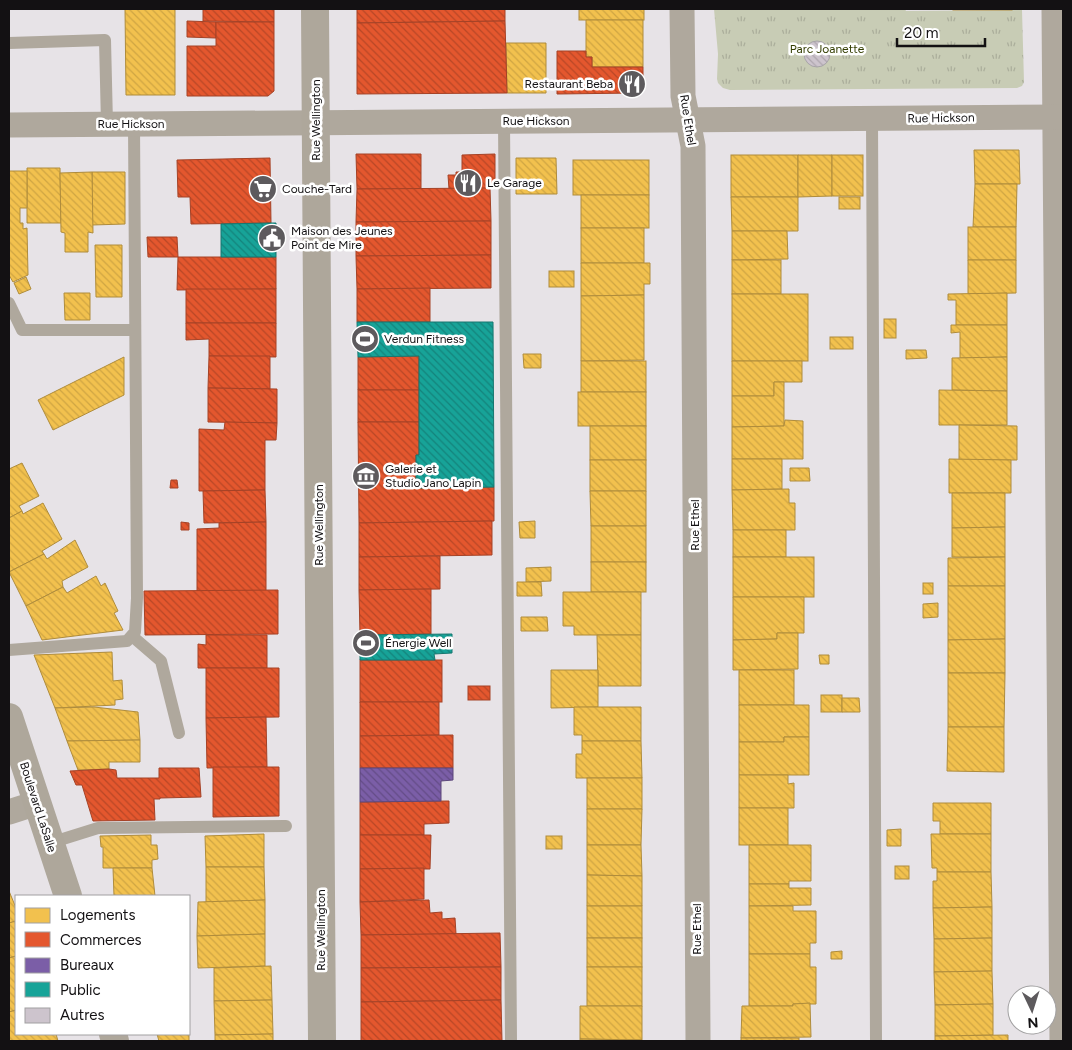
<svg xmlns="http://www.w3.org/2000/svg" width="1072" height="1050" font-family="Figtree,sans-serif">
<defs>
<pattern id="park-tufts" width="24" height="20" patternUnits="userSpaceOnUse" patternTransform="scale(1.25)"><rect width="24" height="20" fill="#c8ccb5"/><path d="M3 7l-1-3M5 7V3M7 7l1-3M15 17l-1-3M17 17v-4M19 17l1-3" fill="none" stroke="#abae9b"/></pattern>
<pattern id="homes-back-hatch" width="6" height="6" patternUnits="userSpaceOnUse" patternTransform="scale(1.25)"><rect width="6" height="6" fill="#f2c14e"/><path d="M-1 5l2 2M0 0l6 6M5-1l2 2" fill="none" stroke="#cfa543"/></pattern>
<pattern id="shops-back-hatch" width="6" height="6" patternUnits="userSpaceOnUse" patternTransform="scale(1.25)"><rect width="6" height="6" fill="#e4572e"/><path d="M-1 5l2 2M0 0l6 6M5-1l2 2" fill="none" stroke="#b84726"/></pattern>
<pattern id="offices-back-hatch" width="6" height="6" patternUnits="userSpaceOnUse" patternTransform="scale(1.25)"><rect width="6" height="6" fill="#7b5ea7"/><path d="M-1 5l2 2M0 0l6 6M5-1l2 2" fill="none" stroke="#644c87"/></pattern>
<pattern id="public-back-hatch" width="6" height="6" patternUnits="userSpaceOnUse" patternTransform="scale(1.25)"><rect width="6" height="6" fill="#17a398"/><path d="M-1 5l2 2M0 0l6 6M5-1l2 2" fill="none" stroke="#14837b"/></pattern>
<pattern id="building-back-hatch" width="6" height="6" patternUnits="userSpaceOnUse" patternTransform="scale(1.25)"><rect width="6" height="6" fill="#cdc4cd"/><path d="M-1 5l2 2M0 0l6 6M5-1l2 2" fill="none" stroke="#afa7af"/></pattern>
</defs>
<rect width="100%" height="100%" fill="#e7e3e7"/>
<!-- park -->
<polygon fill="url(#park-tufts)" points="714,9 905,9 906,11 1022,10 1024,82 1022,86 1017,88 730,90 723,88 718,83 717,79 718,54"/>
<!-- homes -->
<g fill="url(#homes-back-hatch)" stroke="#af8c3c">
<polygon points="125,9 175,9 175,95 126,95"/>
<rect x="579" y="9" width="65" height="11"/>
<rect x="953" y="9" width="59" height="1"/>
<polygon points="586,20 643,20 643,67 592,67 592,57 586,57"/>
<polygon points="506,43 546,43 546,93 507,93"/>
<polygon points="974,150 1019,150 1020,184 975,184"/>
<rect x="731" y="155" width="67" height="42"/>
<polygon points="798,155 832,155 832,196 798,197"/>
<rect x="832" y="155" width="31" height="41"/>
<polygon points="516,158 556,158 557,194 516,194"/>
<rect x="573" y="160" width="76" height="35"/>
<polygon points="27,168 60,168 61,223 27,223"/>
<polygon points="9,171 27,171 27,208 20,208 20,223 23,223 23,229 27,228 28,275 13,282 9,275"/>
<polygon points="92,172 125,172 125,224 92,225"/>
<polygon points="92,172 93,233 88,232 88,252 65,252 65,233 61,232 60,173"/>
<polygon points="975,184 1017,184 1016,227 973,227"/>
<rect x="581" y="195" width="68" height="33"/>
<polygon points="731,197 798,197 798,231 732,231"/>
<rect x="839" y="197" width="21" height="12"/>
<rect x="968" y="227" width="48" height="33"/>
<rect x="581" y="228" width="63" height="35"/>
<polygon points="732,231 787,231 788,259 732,260"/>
<polygon points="95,245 122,245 122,297 96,297"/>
<rect x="732" y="260" width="49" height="34"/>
<polygon points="968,260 1016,260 1016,293 968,294"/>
<polygon points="581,263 650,263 650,284 644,284 644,295 581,296"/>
<rect x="549" y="271" width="25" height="16"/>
<polygon points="26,277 31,289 19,294 14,283"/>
<polygon points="64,293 90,293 90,320 65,320"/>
<polygon points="1007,293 1007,325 956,325 956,300 948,300 948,294"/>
<rect x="732" y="294" width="76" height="67"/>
<polygon points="644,295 644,360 581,361 581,296"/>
<rect x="884" y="319" width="12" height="19"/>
<polygon points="951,325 1007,325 1007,357 960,358 960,332 951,333"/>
<rect x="830" y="337" width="23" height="12"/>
<polygon points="906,350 926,350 927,358 906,359"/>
<polygon points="523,354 541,354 541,368 524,368"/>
<polygon points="124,357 124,395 53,430 38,400"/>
<polygon points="1007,357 1007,391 952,390 952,358"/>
<rect x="581" y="361" width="65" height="31"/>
<polygon points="732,361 802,361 802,382 774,382 774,396 732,396"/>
<polygon points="774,382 784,382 784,426 732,427 732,396 774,396"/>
<polygon points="939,390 1007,391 1007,425 939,425"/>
<rect x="578" y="392" width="68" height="34"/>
<polygon points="785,420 803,421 803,459 732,459 732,427 784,426"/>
<polygon points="959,425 1017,426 1017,460 959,460"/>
<rect x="590" y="426" width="56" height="34"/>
<polygon points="732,459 782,459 782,489 732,490"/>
<polygon points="949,459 1011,460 1011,493 949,493"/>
<rect x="590" y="460" width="56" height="31"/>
<polygon points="22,463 39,496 19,506 22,511 9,518 9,469"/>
<polygon points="790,468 809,468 810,481 790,481"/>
<polygon points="789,489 789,503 795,503 795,530 733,530 732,490"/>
<polygon points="590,491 646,491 646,526 591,526"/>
<polygon points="952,493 1005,493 1005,527 952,528"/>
<polygon points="43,503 62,539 42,551 44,554 9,572 9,518 22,511 23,514"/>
<polygon points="535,521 535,538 520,538 519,522"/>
<rect x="591" y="526" width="55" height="36"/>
<polygon points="1005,527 1005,557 952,557 952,528"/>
<rect x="733" y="530" width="53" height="27"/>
<polygon points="75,540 88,567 62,581 63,587 26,606 9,572 44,554 47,559"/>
<rect x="733" y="557" width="81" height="40"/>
<polygon points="1005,557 1005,586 948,586 948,558"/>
<rect x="591" y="562" width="55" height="30"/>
<polygon points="551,567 551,581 526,582 526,568"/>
<polygon points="96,576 101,586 105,583 118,611 114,613 123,630 42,640 26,606 63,587 67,593"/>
<polygon points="517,582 541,582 542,596 517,596"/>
<rect x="923" y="583" width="10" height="11"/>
<polygon points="948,586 1005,586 1005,639 948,640"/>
<polygon points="563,592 641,592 641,635 574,635 574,626 563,626"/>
<polygon points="733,597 804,597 804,633 777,633 777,639 733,640"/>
<polygon points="938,603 938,617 923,618 923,604"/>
<polygon points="521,617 547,617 548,631 521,631"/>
<polygon points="777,633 798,633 798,669 733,670 733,640 777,639"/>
<polygon points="597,635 641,635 641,686 598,686"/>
<polygon points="1005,639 1005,673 948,673 948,640"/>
<polygon points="112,652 113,681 122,680 123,699 115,700 115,705 55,708 34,655"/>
<polygon points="819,655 829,655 829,664 820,664"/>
<polygon points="551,670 598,670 598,707 551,708"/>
<rect x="739" y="670" width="55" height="35"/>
<polygon points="948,673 1005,673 1004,727 948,727"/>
<rect x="821" y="695" width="21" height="17"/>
<polygon points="842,698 859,698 860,712 842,712"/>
<polygon points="739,705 809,705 809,737 784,737 784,742 739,742"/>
<polygon points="94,707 138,712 140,740 67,741 55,708"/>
<polygon points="574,707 641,707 641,741 582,741 582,735 574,735"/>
<polygon points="948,727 1004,727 1004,772 947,771"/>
<polygon points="784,737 809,737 809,775 739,775 739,742 784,742"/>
<polygon points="140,740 140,762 109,762 109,769 78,770 67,741"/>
<polygon points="582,741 641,741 642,778 576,778 576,754 582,754"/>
<polygon points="739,775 788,775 788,784 794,783 794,808 739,808"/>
<rect x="587" y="778" width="55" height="31"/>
<polygon points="933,803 991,803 991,834 940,834 940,821 933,821"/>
<rect x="739" y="808" width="49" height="37"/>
<polygon points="587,809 642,809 641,845 587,845"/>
<polygon points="901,829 901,846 887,846 887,830"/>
<polygon points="264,834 264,867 206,867 205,836"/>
<polygon points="931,834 991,834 991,872 937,872 937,868 932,868"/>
<polygon points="151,835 151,845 157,845 158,859 152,860 152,868 103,868 103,847 101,847 100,836"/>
<rect x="546" y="836" width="16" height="13"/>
<polygon points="587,845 641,845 642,876 587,875"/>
<polygon points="749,845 811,845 811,881 789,881 789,884 749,884"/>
<rect x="895" y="866" width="14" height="13"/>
<polygon points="206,867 264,867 265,900 206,902"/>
<polygon points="113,868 152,868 155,896 114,896"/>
<polygon points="937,872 991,872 992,907 933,908 933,881 937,881"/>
<polygon points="587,875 642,876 642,906 587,906"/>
<polygon points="749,884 789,884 789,888 811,888 811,905 749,906"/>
<polygon points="9,891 16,908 16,921 9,923"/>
<polygon points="265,900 265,934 197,936 198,902"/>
<rect x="587" y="906" width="55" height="32"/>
<polygon points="749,906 793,906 793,911 816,911 816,943 810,943 810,954 749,954"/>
<polygon points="992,907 992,938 934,939 933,908"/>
<polygon points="16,921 16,956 9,958 9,923"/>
<polygon points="265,934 265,966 198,968 197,936"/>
<rect x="587" y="938" width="55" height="29"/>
<polygon points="992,938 992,971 934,972 934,939"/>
<polygon points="842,951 842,959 831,959 831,952"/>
<polygon points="749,954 810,954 810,967 816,967 816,1004 793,1004 793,1006 749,1006"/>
<polygon points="16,956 16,1010 9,1012 9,958"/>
<polygon points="271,966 272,1000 214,1001 214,968"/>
<rect x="587" y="967" width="55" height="39"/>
<polygon points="992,971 993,1004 935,1005 934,972"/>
<polygon points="272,1000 273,1034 215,1035 214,1001"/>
<polygon points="810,1003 811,1037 741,1038 742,1006 793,1006 793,1004"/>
<polygon points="993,1004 993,1035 935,1036 935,1005"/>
<polygon points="580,1006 642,1006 642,1040 580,1039"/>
<polygon points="16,1010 16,1034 56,1034 58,1041 9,1041 9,1012"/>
<polygon points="189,1032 189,1041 159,1041 157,1034 189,1034"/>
<polygon points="273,1034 273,1041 215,1041 215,1035"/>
<polygon points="1008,1035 1008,1041 935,1041 935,1036"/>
<rect x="741" y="1038" width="58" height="3"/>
<polygon points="580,1039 642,1040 642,1041 580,1041"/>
</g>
<!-- shops -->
<g fill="url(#shops-back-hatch)" stroke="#a54226">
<polygon points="203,9 274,9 274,22 203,21"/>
<polygon points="357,9 505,9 505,21 357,23"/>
<polygon points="187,21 216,22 216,38 187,37"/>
<polygon points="505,21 507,93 357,94 357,23"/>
<polygon points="216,22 274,22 274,91 268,96 187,96 187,46 216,46"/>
<polygon points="557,51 586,51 586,57 592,57 592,67 643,67 643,85 636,93 557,94"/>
<polygon points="356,154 421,154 421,189 357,189"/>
<polygon points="495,154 495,188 449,189 448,175 456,175 456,172 462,172 462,155"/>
<polygon points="270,158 271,223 191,224 190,197 178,197 177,160"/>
<polygon points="490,188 491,221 356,222 357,189"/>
<polygon points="491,221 491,255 356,256 356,222"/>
<polygon points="147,237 177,237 178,257 148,257"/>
<polygon points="491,255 491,288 357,289 356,256"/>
<polygon points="178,257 276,257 276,289 177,290"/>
<polygon points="430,288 430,322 357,322 357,289"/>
<rect x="186" y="289" width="90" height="34"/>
<polygon points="186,323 276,323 276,357 209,356 209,339 186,340"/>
<polygon points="209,356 270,356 270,389 208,388"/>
<polygon points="419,356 419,390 358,390 358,357"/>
<polygon points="208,388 277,389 277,423 208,422"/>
<rect x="358" y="390" width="61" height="32"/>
<polygon points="225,422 277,423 276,440 265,440 265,490 199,491 199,429 224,430"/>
<polygon points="358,422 419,422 419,455 416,455 416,488 494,487 494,521 359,523"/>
<polygon points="171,480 177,480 178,488 170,488"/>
<polygon points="265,490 266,522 204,523 203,491"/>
<polygon points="492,521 492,555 359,557 359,523"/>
<polygon points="181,522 189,523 189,530 181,530"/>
<polygon points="266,522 266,591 197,591 197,529 219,528 219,523"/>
<polygon points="440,556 440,589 359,590 359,557"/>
<polygon points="431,589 431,634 360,635 359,590"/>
<polygon points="278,590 278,634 145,635 144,591"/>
<polygon points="206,635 267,635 267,668 198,668 198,644 206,645"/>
<rect x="360" y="660" width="82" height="42"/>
<polygon points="206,668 279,668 279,717 206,718"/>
<rect x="468" y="686" width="22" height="14"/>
<polygon points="360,702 439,702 439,735 360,736"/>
<polygon points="266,717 267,767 207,768 206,718"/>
<polygon points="453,735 453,768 360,768 360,736"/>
<polygon points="213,767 279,767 279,816 213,817"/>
<polygon points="159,768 199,768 201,797 160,798 160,799 154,799 155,820 93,821 82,785 76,785 70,771 109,769 116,770 117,778 159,778"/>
<polygon points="449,801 449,823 424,824 424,835 360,835 360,802"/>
<polygon points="360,835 431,835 430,869 360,869"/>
<polygon points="424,868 424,899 360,902 360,869"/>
<polygon points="429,900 430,913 442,912 442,919 455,918 456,934 361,935 360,902"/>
<polygon points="500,933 501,967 361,968 361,935"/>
<polygon points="501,967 501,1000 361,1002 361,968"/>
<polygon points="501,1000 502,1041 361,1041 361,1002"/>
</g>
<!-- offices -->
<polygon fill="url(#offices-back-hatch)" stroke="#5c477b" points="360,768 453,768 453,780 441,781 441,801 360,802"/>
<!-- public -->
<g fill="url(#public-back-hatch)" stroke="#167770">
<polygon points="271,223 276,223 276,257 221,257 221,224"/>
<polygon points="357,322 493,322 494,487 416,488 416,455 419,455 419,356 358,357"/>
<polygon points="452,634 452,653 434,654 435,660 360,660 360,635"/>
</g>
<!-- building -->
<circle fill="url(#building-back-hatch)" stroke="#a7a4a7" cx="817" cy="54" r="13"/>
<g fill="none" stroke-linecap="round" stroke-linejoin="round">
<!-- lane -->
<g stroke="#afa89d" stroke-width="12">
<polyline points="9,43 105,40 107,124"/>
<polyline points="872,119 876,1041"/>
<polyline points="504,121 511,1041"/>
<polyline points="9,303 22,330 135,330"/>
<polyline points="132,636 161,661 179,733"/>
<polyline points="9,650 127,641 135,632 137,598 134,124"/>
<polyline points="50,843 98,828 286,826"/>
</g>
<!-- street -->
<g stroke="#afa89d" stroke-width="25">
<polyline points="682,9 683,96 693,146 698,1041"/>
<polyline points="1054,9 1062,1041"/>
<polyline points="9,125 1063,117"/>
<polyline points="9,812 37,803"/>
</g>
<!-- secondary -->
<g stroke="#aea79b" stroke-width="28">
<polyline points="315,9 322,1041"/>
<polyline points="9,717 68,896"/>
<polyline points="113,1034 115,1041"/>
</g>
</g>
<!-- icons -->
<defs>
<g id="restaurant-disc" transform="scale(1.4375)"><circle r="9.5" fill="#5d5a5d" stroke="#fff"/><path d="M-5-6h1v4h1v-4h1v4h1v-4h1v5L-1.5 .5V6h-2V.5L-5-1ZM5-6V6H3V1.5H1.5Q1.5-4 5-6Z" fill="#fff"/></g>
<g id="supermarket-disc" transform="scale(1.4375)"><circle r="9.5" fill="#5d5a5d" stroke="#fff"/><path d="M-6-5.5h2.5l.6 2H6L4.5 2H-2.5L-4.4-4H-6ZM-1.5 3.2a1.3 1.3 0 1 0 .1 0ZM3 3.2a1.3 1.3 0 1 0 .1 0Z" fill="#fff"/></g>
<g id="civic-disc" transform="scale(1.4375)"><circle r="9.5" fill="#5d5a5d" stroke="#fff"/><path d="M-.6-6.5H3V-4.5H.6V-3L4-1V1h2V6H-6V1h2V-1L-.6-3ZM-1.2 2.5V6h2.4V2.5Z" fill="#fff"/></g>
<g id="stadium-disc" transform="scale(1.4375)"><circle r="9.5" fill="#5d5a5d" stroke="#fff"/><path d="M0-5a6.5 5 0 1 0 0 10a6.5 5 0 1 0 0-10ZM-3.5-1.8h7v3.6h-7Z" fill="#fff"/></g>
<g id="museum-disc" transform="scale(1.4375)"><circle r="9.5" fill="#5d5a5d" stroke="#fff"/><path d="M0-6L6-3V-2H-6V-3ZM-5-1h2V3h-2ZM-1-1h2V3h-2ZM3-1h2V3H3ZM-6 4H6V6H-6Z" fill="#fff"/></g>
</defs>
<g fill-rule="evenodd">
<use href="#restaurant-disc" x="632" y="84"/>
<use href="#restaurant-disc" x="468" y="183"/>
<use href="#supermarket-disc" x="263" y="189"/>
<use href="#civic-disc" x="272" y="238"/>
<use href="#stadium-disc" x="365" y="339"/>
<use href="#museum-disc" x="366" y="476"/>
<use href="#stadium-disc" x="366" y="643"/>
</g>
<g text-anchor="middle" stroke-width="5" stroke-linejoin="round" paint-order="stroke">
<!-- park labels -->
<g font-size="12" fill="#343e02" stroke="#fff">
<text x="827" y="53">Parc Joanette</text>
</g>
<!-- poi labels -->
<g font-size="12" fill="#131113" stroke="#fff" text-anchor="start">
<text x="613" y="88" text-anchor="end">Restaurant Beba</text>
<text x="487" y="187">Le Garage</text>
<text x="282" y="193">Couche-Tard</text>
<text x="291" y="235">Maison des Jeunes<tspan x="291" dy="14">Point de Mire</tspan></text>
<text x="384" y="343">Verdun Fitness</text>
<text x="385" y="473">Galerie et<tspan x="385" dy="14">Studio Jano Lapin</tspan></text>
<text x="385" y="647">Énergie Well</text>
</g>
<!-- street labels -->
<g font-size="12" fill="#131113" stroke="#fff">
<text transform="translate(941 118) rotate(-1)" y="4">Rue Hickson</text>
<text transform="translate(316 120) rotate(-90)" y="4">Rue Wellington</text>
<text transform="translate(688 120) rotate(81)" y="4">Rue Ethel</text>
<text x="536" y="125">Rue Hickson</text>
<text x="131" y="128">Rue Hickson</text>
<text transform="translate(319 525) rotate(-90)" y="4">Rue Wellington</text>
<text transform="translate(695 525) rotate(-90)" y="4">Rue Ethel</text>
<text transform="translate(38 807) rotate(72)" y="4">Boulevard LaSalle</text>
<text transform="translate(697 929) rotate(-90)" y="4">Rue Ethel</text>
<text transform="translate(321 930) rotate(-90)" y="4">Rue Wellington</text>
</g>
</g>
<!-- border -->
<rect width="1072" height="1050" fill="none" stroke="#131113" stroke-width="20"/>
<!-- legend -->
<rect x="15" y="895" width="175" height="140" fill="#ffffff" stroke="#a1a0a1"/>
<rect x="25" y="908" width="25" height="15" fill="#f2c14e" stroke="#a1a0a1"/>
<text x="60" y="920" font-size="15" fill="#131113">Logements</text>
<rect x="25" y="932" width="25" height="15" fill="#e4572e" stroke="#a1a0a1"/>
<text x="60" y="945" font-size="15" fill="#131113">Commerces</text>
<rect x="25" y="958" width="25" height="15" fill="#7b5ea7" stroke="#a1a0a1"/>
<text x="60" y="970" font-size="15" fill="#131113">Bureaux</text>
<rect x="25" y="982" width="25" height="15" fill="#17a398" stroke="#a1a0a1"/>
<text x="60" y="995" font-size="15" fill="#131113">Public</text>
<rect x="25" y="1008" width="25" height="15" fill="#cdc4cd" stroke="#a1a0a1"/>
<text x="60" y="1020" font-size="15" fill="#131113">Autres</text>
<!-- north arrow -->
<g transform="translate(1032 1010) rotate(176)"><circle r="24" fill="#ffffff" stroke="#a1a0a1"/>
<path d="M0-4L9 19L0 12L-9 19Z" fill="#5d5a5d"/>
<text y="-8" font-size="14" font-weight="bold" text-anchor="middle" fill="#131113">N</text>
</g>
<!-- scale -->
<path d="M897 38v8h88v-8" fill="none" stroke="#131113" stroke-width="2.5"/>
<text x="904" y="38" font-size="15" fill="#131113" stroke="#ffffff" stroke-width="4" paint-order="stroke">20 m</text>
</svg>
